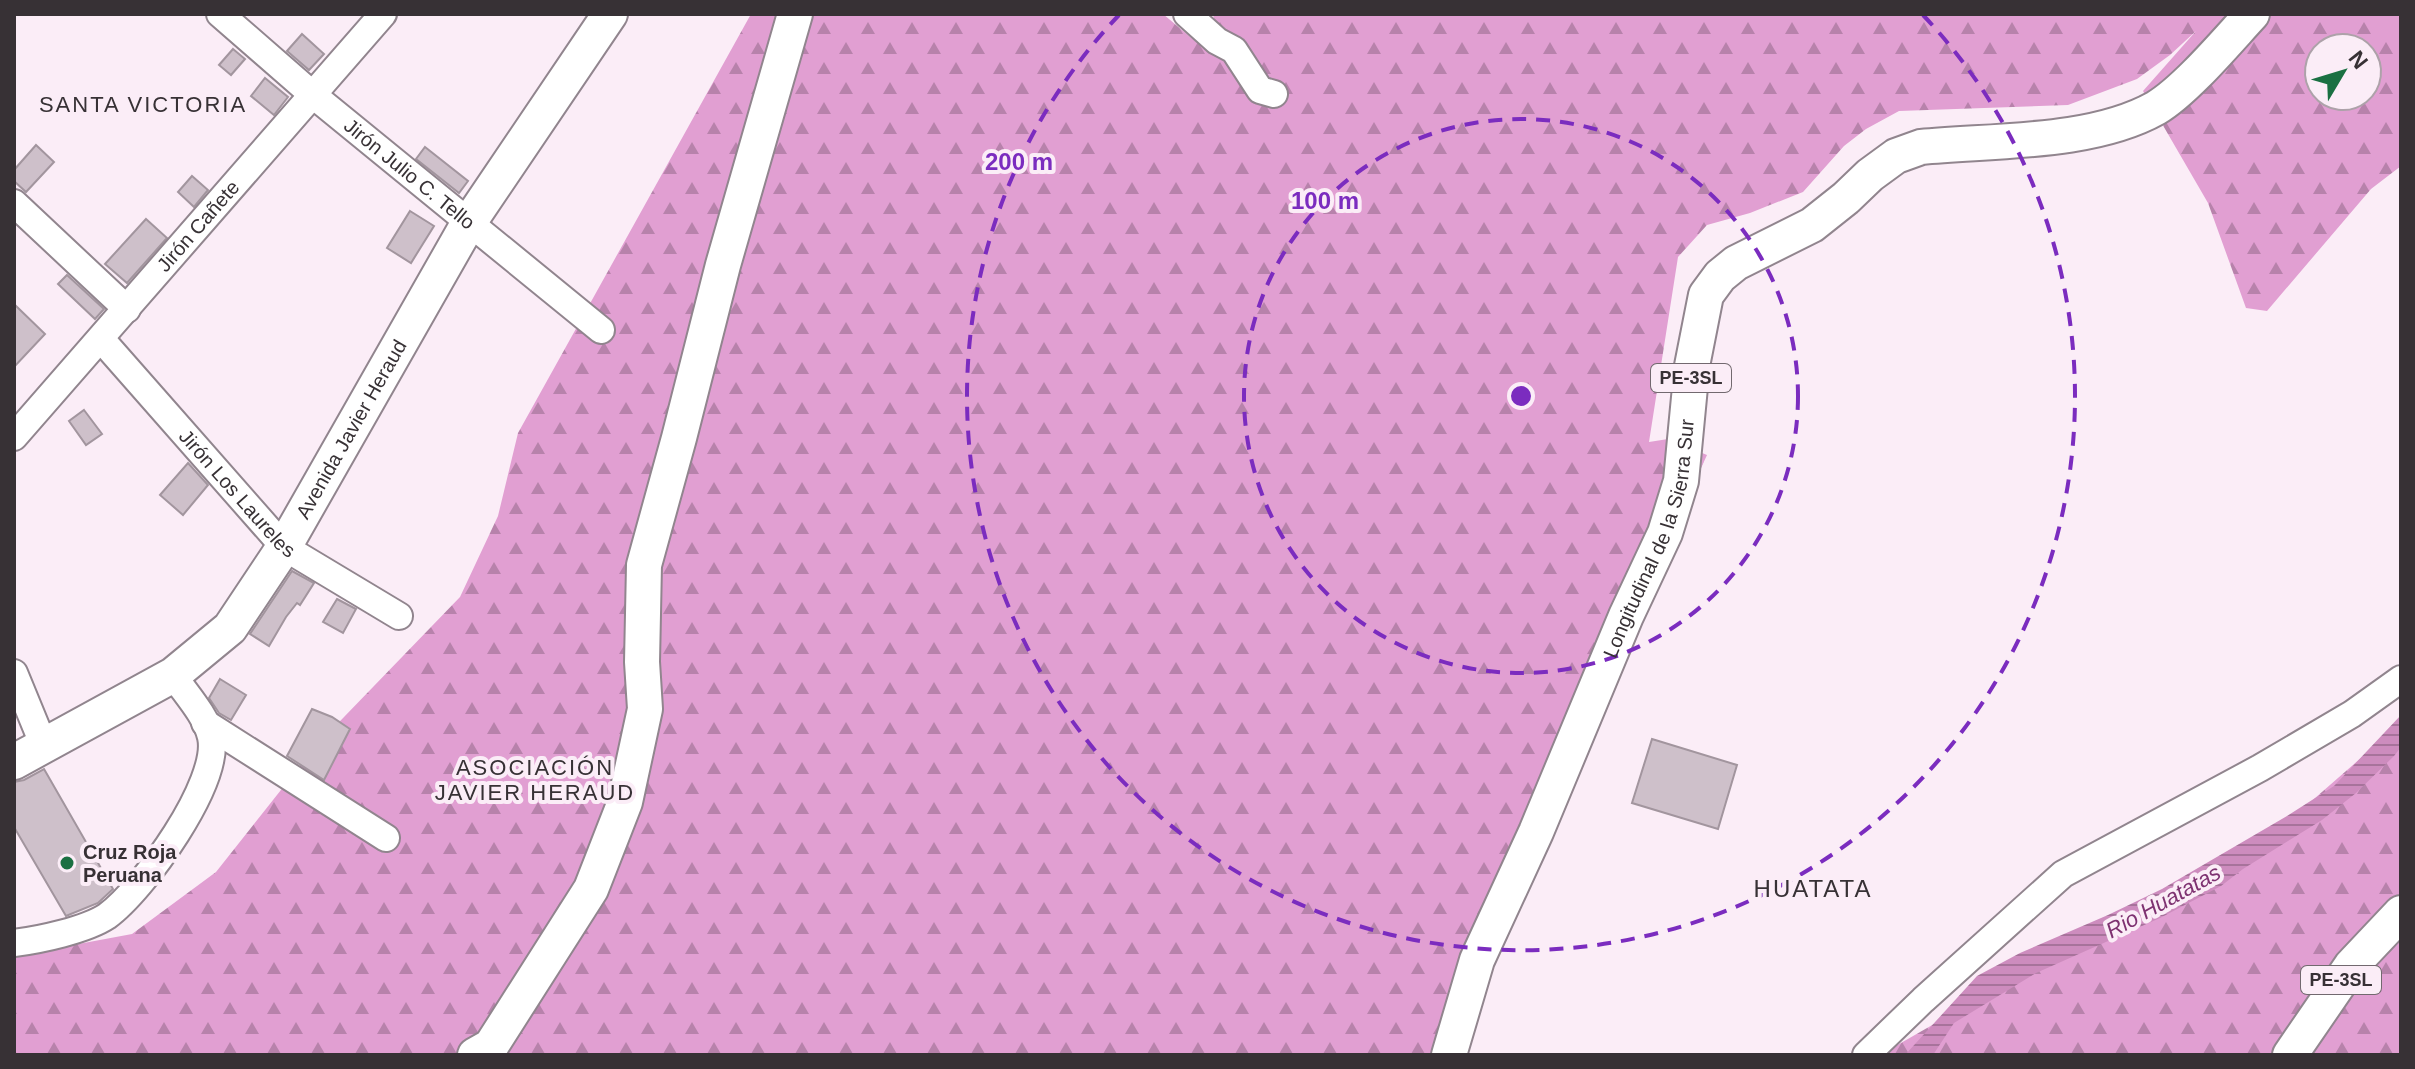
<svg xmlns="http://www.w3.org/2000/svg" width="2415" height="1069" font-family="Helvetica,sans-serif">
<defs>
<pattern id="forest-firs" width="22" height="20" patternUnits="userSpaceOnUse" patternTransform="scale(2)"><rect width="22" height="20" fill="#e19fd2"/><path d="M5 1l3.5 6h-7zM16 11l3.5 6h-7z" fill="#b782ab"/></pattern>
<pattern id="water-rules" width="6" height="5" patternUnits="userSpaceOnUse" patternTransform="scale(2)"><rect width="6" height="5" fill="#cd8cbe"/><path d="M0 2.5h6" fill="none" stroke="#a7739b"/></pattern>
</defs>
<rect width="100%" height="100%" fill="#fbedf7"/>
<!-- forest -->
<g fill="url(#forest-firs)" fill-rule="evenodd">
<path d="M751 14H1163L1201 46 1217 36 1213 14H2401V166L2371 189 2267 311 2246 308 2208 203 2143 91 2196 31 2170 55 2137 79 2068 105 1899 111 1866 129 1844 146 1803 192 1750 213 1707 225 1678 257 1649 442 1668 439 1707 455 1509 886 1453 1055H14V956L132 934 216 872 315 747 460 597 498 516 518 433ZM2319 48H2367V96H2319Z"/>
<polygon points="2401,723 2401,1055 1880,1055 2291,819"/>
</g>
<!-- water -->
<polygon fill="url(#water-rules)" points="2401,715 2401,747 2394,756 2356,793 2322,820 2243,869 2221,886 2160,918 2036,973 1954,1023 1933,1055 1905,1055 1977,976 2020,953 2108,915 2162,889 2287,816 2334,786"/>
<!-- building -->
<g fill="#cec0ca" stroke="#a2959e" stroke-width="2">
<polygon points="302,34 324,54 309,70 287,51"/>
<polygon points="233,49 245,59 231,75 219,65"/>
<polygon points="265,78 288,97 274,115 251,96"/>
<polygon points="36,145 54,162 26,192 14,181 14,170"/>
<polygon points="425,147 468,181 459,193 416,159"/>
<polygon points="192,176 208,190 194,207 178,192"/>
<polygon points="410,211 434,226 411,263 387,248"/>
<polygon points="146,219 167,238 127,283 105,264"/>
<polygon points="67,275 104,309 95,319 58,284"/>
<polygon points="14,304 45,334 14,367"/>
<polygon points="84,410 102,434 86,445 69,421"/>
<polygon points="188,463 208,485 183,515 160,495"/>
<polygon points="292,571 314,583 300,605 297,603 286,617 269,646 250,634"/>
<polygon points="337,599 356,609 343,633 323,622"/>
<polygon points="220,679 246,695 231,720 219,713 209,698"/>
<polygon points="312,709 332,717 350,729 324,780 287,756"/>
<polygon points="1652,739 1737,765 1718,829 1632,803"/>
<polygon points="44,769 113,889 98,903 66,916 14,827 14,782 24,780"/>
</g>
<g fill="none" stroke-linecap="round" stroke-linejoin="round">
<!-- minor casing -->
<g stroke="#91858e" stroke-width="30">
<g id="minor">
<path id="s1" d="M220 14 313 95 601 330"/>
<polyline points="1187,14 1217,41 1234,50 1260,90 1274,94"/>
<polyline points="14,203 127,309"/>
<path id="s2" d="M101 339 284 547 399 616"/>
<path id="s3" d="M14 437 383 14"/>
<polyline points="14,673 44,746"/>
<polyline points="205,723 386,838"/>
<path d="M14 943C39 940 86 930 107 916 143 890 221 782 211 737 206 715 185 693 173 675"/>
<polyline points="1866,1055 1923,1000 2063,874 2260,768 2352,714 2401,679"/>
</g>
</g>
<!-- major casing -->
<g stroke="#91858e" stroke-width="38">
<g id="major">
<path id="s4" d="M14 762 173 675 230 628 284 547 468 224 610 14"/>
<polyline points="475,1055 491,1046 591,889 625,802 645,709 642,662 644,565 679,438 723,265 795,14"/>
<path id="s5" d="M1449 1055 1477 960 1536 832 1626 616 1665 533 1681 481 1692 366 1706 295 1720 276 1736 263 1812 225 1846 198 1870 175 1896 156 1921 147C1994 140 2092 144 2156 108 2186 90 2227 41 2252 14"/>
<polyline points="2290,1055 2351,966 2401,913"/>
</g>
</g>
<!-- minor -->
<use href="#minor" stroke="#fff" stroke-width="26"/>
<!-- major -->
<use href="#major" stroke="#fff" stroke-width="34"/>
</g>
<!-- distance rings -->
<g fill="none" stroke="#7b2cbf" stroke-width="4" stroke-dasharray="14 10">
<circle cx="1521" cy="396" r="277"/>
<path d="M1923 15A554 554 0 1 1 1119 15"/>
</g>
<!-- markers -->
<circle fill="#1a7042" stroke="#fbedf7" stroke-width="3" cx="67" cy="863" r="8"/>
<g text-anchor="middle" stroke-width="8" stroke-linejoin="round" paint-order="stroke">
<!-- shield labels -->
<g fill="#fbedf7" stroke="#72696f" stroke-width="2">
<rect x="1651" y="364" width="80" height="28" rx="6"/>
<rect x="2301" y="966" width="80" height="28" rx="6"/>
</g>
<g font-size="18" font-weight="bold" fill="#373135">
<text x="1691" y="384">PE-3SL</text>
<text x="2341" y="986">PE-3SL</text>
</g>
<!-- street labels -->
<g font-size="20" fill="#373135" stroke="#fbedf7">
<text dy="7" stroke="none"><textPath href="#s1" startOffset="248">Jirón Julio C. Tello</textPath></text>
<text dy="7" stroke="none"><textPath href="#s3" startOffset="280">Jirón Cañete</textPath></text>
<text dy="7" stroke="none"><textPath href="#s4" startOffset="488">Avenida Javier Heraud</textPath></text>
<text dy="7" stroke="none"><textPath href="#s2" startOffset="206">Jirón Los Laureles</textPath></text>
<text dy="7" stroke="none"><textPath href="#s5" startOffset="556">Longitudinal de la Sierra Sur</textPath></text>
</g>
<!-- poi labels -->
<g font-size="20" font-weight="bold" fill="#373135" stroke="#fbedf7" text-anchor="start">
<text x="83" y="859">Cruz Roja<tspan x="83" dy="23">Peruana</tspan></text>
</g>
<!-- neighbourhood labels -->
<g font-size="22" letter-spacing="2" fill="#373135" stroke="#fbedf7">
<text x="143" y="112">SANTA VICTORIA</text>
<text x="535" y="775">ASOCIACIÓN<tspan x="535" dy="25">JAVIER HERAUD</tspan></text>
</g>
<!-- water labels -->
<g font-size="22" font-style="italic" fill="#7e3271" stroke="#fbedf7">
<text transform="translate(2163 901) rotate(-29)" y="8">Rio Huatatas</text>
</g>
<!-- quarter labels -->
<g font-size="24" letter-spacing="2" fill="#373135" stroke="#fbedf7">
<text x="1813" y="897">HUATATA</text>
</g>
</g>
<circle cx="1521" cy="396" r="12" fill="#7b2cbf" stroke="#fbedf7" stroke-width="4"/>
<g font-size="24" text-anchor="middle" font-weight="bold" fill="#7b2cbf" stroke="#fbedf7" stroke-width="8" stroke-linejoin="round" paint-order="stroke">
<text x="1019" y="170">200 m</text>
<text x="1325" y="209">100 m</text>
</g>
<!-- border -->
<rect width="2415" height="1069" fill="none" stroke="#373135" stroke-width="32"/>
<!-- north arrow -->
<g transform="translate(2343 72) rotate(52)"><circle r="38" fill="#fbedf7" stroke="#ada2a9" stroke-width="2"/>
<path d="M0-6L14 30L0 20L-14 30Z" fill="#1a7042"/>
<text y="-12" font-size="22" font-weight="bold" text-anchor="middle" fill="#373135">N</text>
</g>
</svg>
